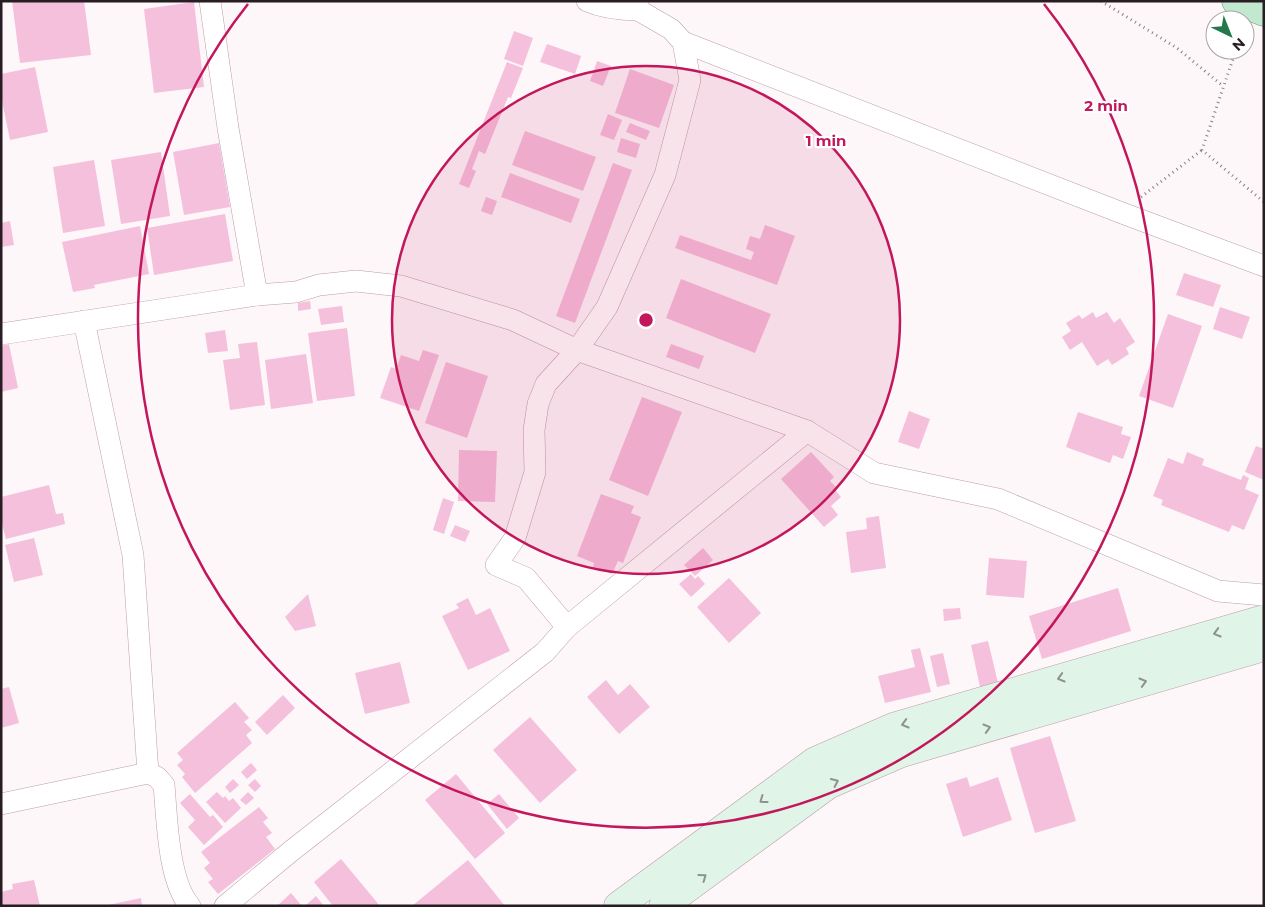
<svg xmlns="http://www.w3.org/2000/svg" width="1265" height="907" font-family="Montserrat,sans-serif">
<rect width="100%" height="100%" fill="#fdf7fa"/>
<!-- building -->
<g fill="#f5c0db">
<polygon points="12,1 84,1 91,55 20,63"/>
<polygon points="194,2 204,87 154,93 144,9"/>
<polygon points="514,31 533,38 523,66 504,59"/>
<polygon points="547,44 581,56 575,74 540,62"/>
<polygon points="597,61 611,66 603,86 590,81"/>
<polygon points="507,62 523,68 511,98 508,97 485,154 479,151 472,169 476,171 469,188 459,184"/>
<polygon points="35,67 48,132 10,140 1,96 1,74"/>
<polygon points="630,69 674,85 659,128 615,113"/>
<polygon points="608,114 622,120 614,140 600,135"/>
<polygon points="630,123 650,131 646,140 626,132"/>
<polygon points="525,131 596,157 583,191 512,165"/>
<polygon points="621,138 640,144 636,158 617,152"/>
<polygon points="219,143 230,207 184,215 173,152"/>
<polygon points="161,152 170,216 121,224 111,160"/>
<polygon points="94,160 105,226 63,233 53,167"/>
<polygon points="613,163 632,170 575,323 556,316"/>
<polygon points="510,173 580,199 571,223 501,197"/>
<polygon points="486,197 497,201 492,215 481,211"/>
<polygon points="225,214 233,261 154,275 147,228"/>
<polygon points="10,221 14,245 1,247 1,223"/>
<polygon points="765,225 795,236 777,285 675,248 680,235 751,260 754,252 746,249 750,236 760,239"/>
<polygon points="140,226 149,274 94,285 95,288 73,292 62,242"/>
<polygon points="1184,273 1221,285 1213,307 1176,295"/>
<polygon points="681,279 771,314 755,353 666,318"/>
<polygon points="310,301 311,309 298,311 298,303"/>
<polygon points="342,306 344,322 321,325 318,309"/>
<polygon points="1220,307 1250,317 1242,339 1213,329"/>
<polygon points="1093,312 1096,318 1107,312 1114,323 1120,318 1135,342 1126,348 1129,354 1112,365 1108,359 1097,366 1082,342 1070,350 1062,337 1071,331 1066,323 1079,315 1082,319"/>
<polygon points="1168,314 1202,326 1173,408 1139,396"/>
<polygon points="347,328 355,396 317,401 308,333"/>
<polygon points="225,330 228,351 208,353 205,333"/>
<polygon points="257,342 265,405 230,410 223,360 240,358 238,344"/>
<polygon points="9,344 18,388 1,392 1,346"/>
<polygon points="671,344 704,356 699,369 666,357"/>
<polygon points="423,350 439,355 419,411 380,398 391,367 396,369 401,355 419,361"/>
<polygon points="306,354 313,403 271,409 265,360"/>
<polygon points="446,362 488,376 467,438 425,423"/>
<polygon points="642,397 682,412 648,496 609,480"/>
<polygon points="909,411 930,419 919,449 898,442"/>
<polygon points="1078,412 1123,427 1121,434 1131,437 1123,459 1113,455 1110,463 1066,447"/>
<polygon points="1256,446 1264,449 1264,480 1245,472"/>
<polygon points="459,450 497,451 495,502 458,501"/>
<polygon points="811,452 834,477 830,481 837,488 835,490 841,497 831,506 838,515 824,527 781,479"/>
<polygon points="1187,452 1204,459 1202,465 1241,480 1243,475 1249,478 1245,489 1259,495 1244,530 1232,525 1229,532 1161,505 1163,500 1153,496 1168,458 1183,464"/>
<polygon points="49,485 56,514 63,513 65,524 6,539 1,520 1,497"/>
<polygon points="601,494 634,506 631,513 641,517 623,563 618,561 612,574 593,567 594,563 577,556"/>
<polygon points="443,498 454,502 444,534 433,530"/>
<polygon points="879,516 886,568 851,573 846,532 867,529 866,518"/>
<polygon points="455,525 470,531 465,542 450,536"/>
<polygon points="34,538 43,575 14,582 5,545"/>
<polygon points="703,548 713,560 695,576 684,565"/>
<polygon points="989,558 1027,561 1024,598 986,595"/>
<polygon points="691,574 695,579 698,576 705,584 691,597 679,584"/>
<polygon points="729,578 761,613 729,643 697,607"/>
<polygon points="1118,588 1131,631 1042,659 1029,616"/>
<polygon points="308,594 316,626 295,631 285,617"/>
<polygon points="468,598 476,615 490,608 510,651 468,670 442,616 459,608 456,604"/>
<polygon points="960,608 961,619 944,621 943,609"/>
<polygon points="988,641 998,683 980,687 971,645"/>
<polygon points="920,648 931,692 885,703 878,676 915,667 911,650"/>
<polygon points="943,653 950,684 937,687 930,656"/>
<polygon points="400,662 410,703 365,714 355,673"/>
<polygon points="606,680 618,695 630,684 650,707 619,734 587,697"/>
<polygon points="9,687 19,723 1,728 1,689"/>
<polygon points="283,695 295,708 267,735 255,722"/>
<polygon points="235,702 249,718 244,722 252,730 246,735 252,743 195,793 182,777 185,774 177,765 183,760 177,753"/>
<polygon points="530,717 577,770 540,803 493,750"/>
<polygon points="1050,736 1076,821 1035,833 1010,748"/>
<polygon points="251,763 257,770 247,779 241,772"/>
<polygon points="456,774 505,833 475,859 425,800"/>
<polygon points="967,777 970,787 998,777 1012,820 963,837 946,784"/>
<polygon points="233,779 239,785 230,793 225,787"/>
<polygon points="255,779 261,786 255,792 248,785"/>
<polygon points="217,792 223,798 225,796 229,801 233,798 241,808 225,823 206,802"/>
<polygon points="248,792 254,798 246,805 240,800"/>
<polygon points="190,794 210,817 213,815 223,827 204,845 188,827 195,820 180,803"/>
<polygon points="499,794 519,818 507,829 487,804"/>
<polygon points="259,807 268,818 263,822 272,833 266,837 275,849 218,894 208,882 213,879 204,868 210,863 201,852"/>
<polygon points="341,859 380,906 333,906 314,882"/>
<polygon points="468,860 505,906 412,906"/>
<polygon points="34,880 40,906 1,906 1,892 13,889 12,884"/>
<polygon points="291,893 302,906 277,906"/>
<polygon points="316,896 324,906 305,906"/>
<polygon points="141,898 142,906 108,906 108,905"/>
</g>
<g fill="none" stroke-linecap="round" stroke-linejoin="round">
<!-- street casing -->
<g stroke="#bc9dac" stroke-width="22">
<g id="street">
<polyline points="210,1 228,128 257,295 296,292 319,285 356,281 401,286 513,320 577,350 807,431 874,473 998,499 1218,591 1264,595"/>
<path d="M587 1C603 8 621 10 638 10V1"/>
<polyline points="683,42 1122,213 1264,266"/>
<polyline points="84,321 133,555 148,773"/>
<polyline points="1,334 257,295"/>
<polyline points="567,627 807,431"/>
<path d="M1 804 148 773 157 777 164 785C167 818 168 881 190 906"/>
<polyline points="225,906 290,852 545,652 567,627 526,578 496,565 515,538 535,472 534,430 538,404 546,384 577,350 607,307 665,175 690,80 683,42 671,29 638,10"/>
</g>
</g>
<!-- secondary casing -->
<g stroke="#bc9dac" stroke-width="29">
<g id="secondary">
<polyline points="618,906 815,761 893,727 1264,619"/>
<polyline points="663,906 828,785 902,753 1264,647"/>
</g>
</g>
<!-- primary casing -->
<g stroke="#70987f" stroke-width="29">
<polyline id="primary" points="1236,1 1264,12"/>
</g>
<!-- path -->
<g stroke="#888084" stroke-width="3" stroke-dasharray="1 4" stroke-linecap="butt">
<polyline points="1101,1 1177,48 1223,86"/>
<polyline points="1236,50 1202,150 1264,202"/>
<polyline points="1141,197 1202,150"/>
</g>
<!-- street -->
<use href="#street" stroke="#fff" stroke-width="21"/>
<!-- secondary -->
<use href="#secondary" stroke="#e0f4e7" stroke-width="28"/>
<!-- primary -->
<use href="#primary" stroke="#c1e9d0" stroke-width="28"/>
</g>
<!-- one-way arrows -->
<defs><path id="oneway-chevron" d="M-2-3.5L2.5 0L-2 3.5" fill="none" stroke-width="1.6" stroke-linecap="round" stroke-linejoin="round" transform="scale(1.25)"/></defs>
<g stroke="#8d938f">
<use href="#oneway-chevron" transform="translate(1217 633) rotate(164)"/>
<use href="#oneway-chevron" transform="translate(1061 678) rotate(164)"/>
<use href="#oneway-chevron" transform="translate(1143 682) rotate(-16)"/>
<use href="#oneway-chevron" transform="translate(905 724) rotate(164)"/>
<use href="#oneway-chevron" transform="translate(987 728) rotate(-16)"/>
<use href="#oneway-chevron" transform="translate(835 782) rotate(-25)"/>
<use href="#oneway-chevron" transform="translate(763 800) rotate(144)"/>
<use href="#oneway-chevron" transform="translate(703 877) rotate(-36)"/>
</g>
<!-- distance rings -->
<circle cx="646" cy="320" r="254" fill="#c2185b" fill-opacity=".12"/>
<g fill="none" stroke="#c2185b" stroke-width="2.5">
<circle cx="646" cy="320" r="254"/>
<path d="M1044 4A508 508 0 1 1 248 4"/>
</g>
<circle cx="646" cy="320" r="8" fill="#c2185b" stroke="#fff" stroke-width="2.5"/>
<g font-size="15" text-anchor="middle" font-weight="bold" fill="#c2185b" stroke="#fff" stroke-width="4.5" stroke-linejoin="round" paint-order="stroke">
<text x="1106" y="111">2 min</text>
<text x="826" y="146">1 min</text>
</g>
<!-- border -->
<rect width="1265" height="907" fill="none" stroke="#281d23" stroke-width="5"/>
<!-- north arrow -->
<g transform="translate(1230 35) rotate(137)"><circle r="24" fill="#ffffff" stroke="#a9a5a7"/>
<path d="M0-4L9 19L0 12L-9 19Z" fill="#24794b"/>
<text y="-8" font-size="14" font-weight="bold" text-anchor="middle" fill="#281d23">N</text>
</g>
</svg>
